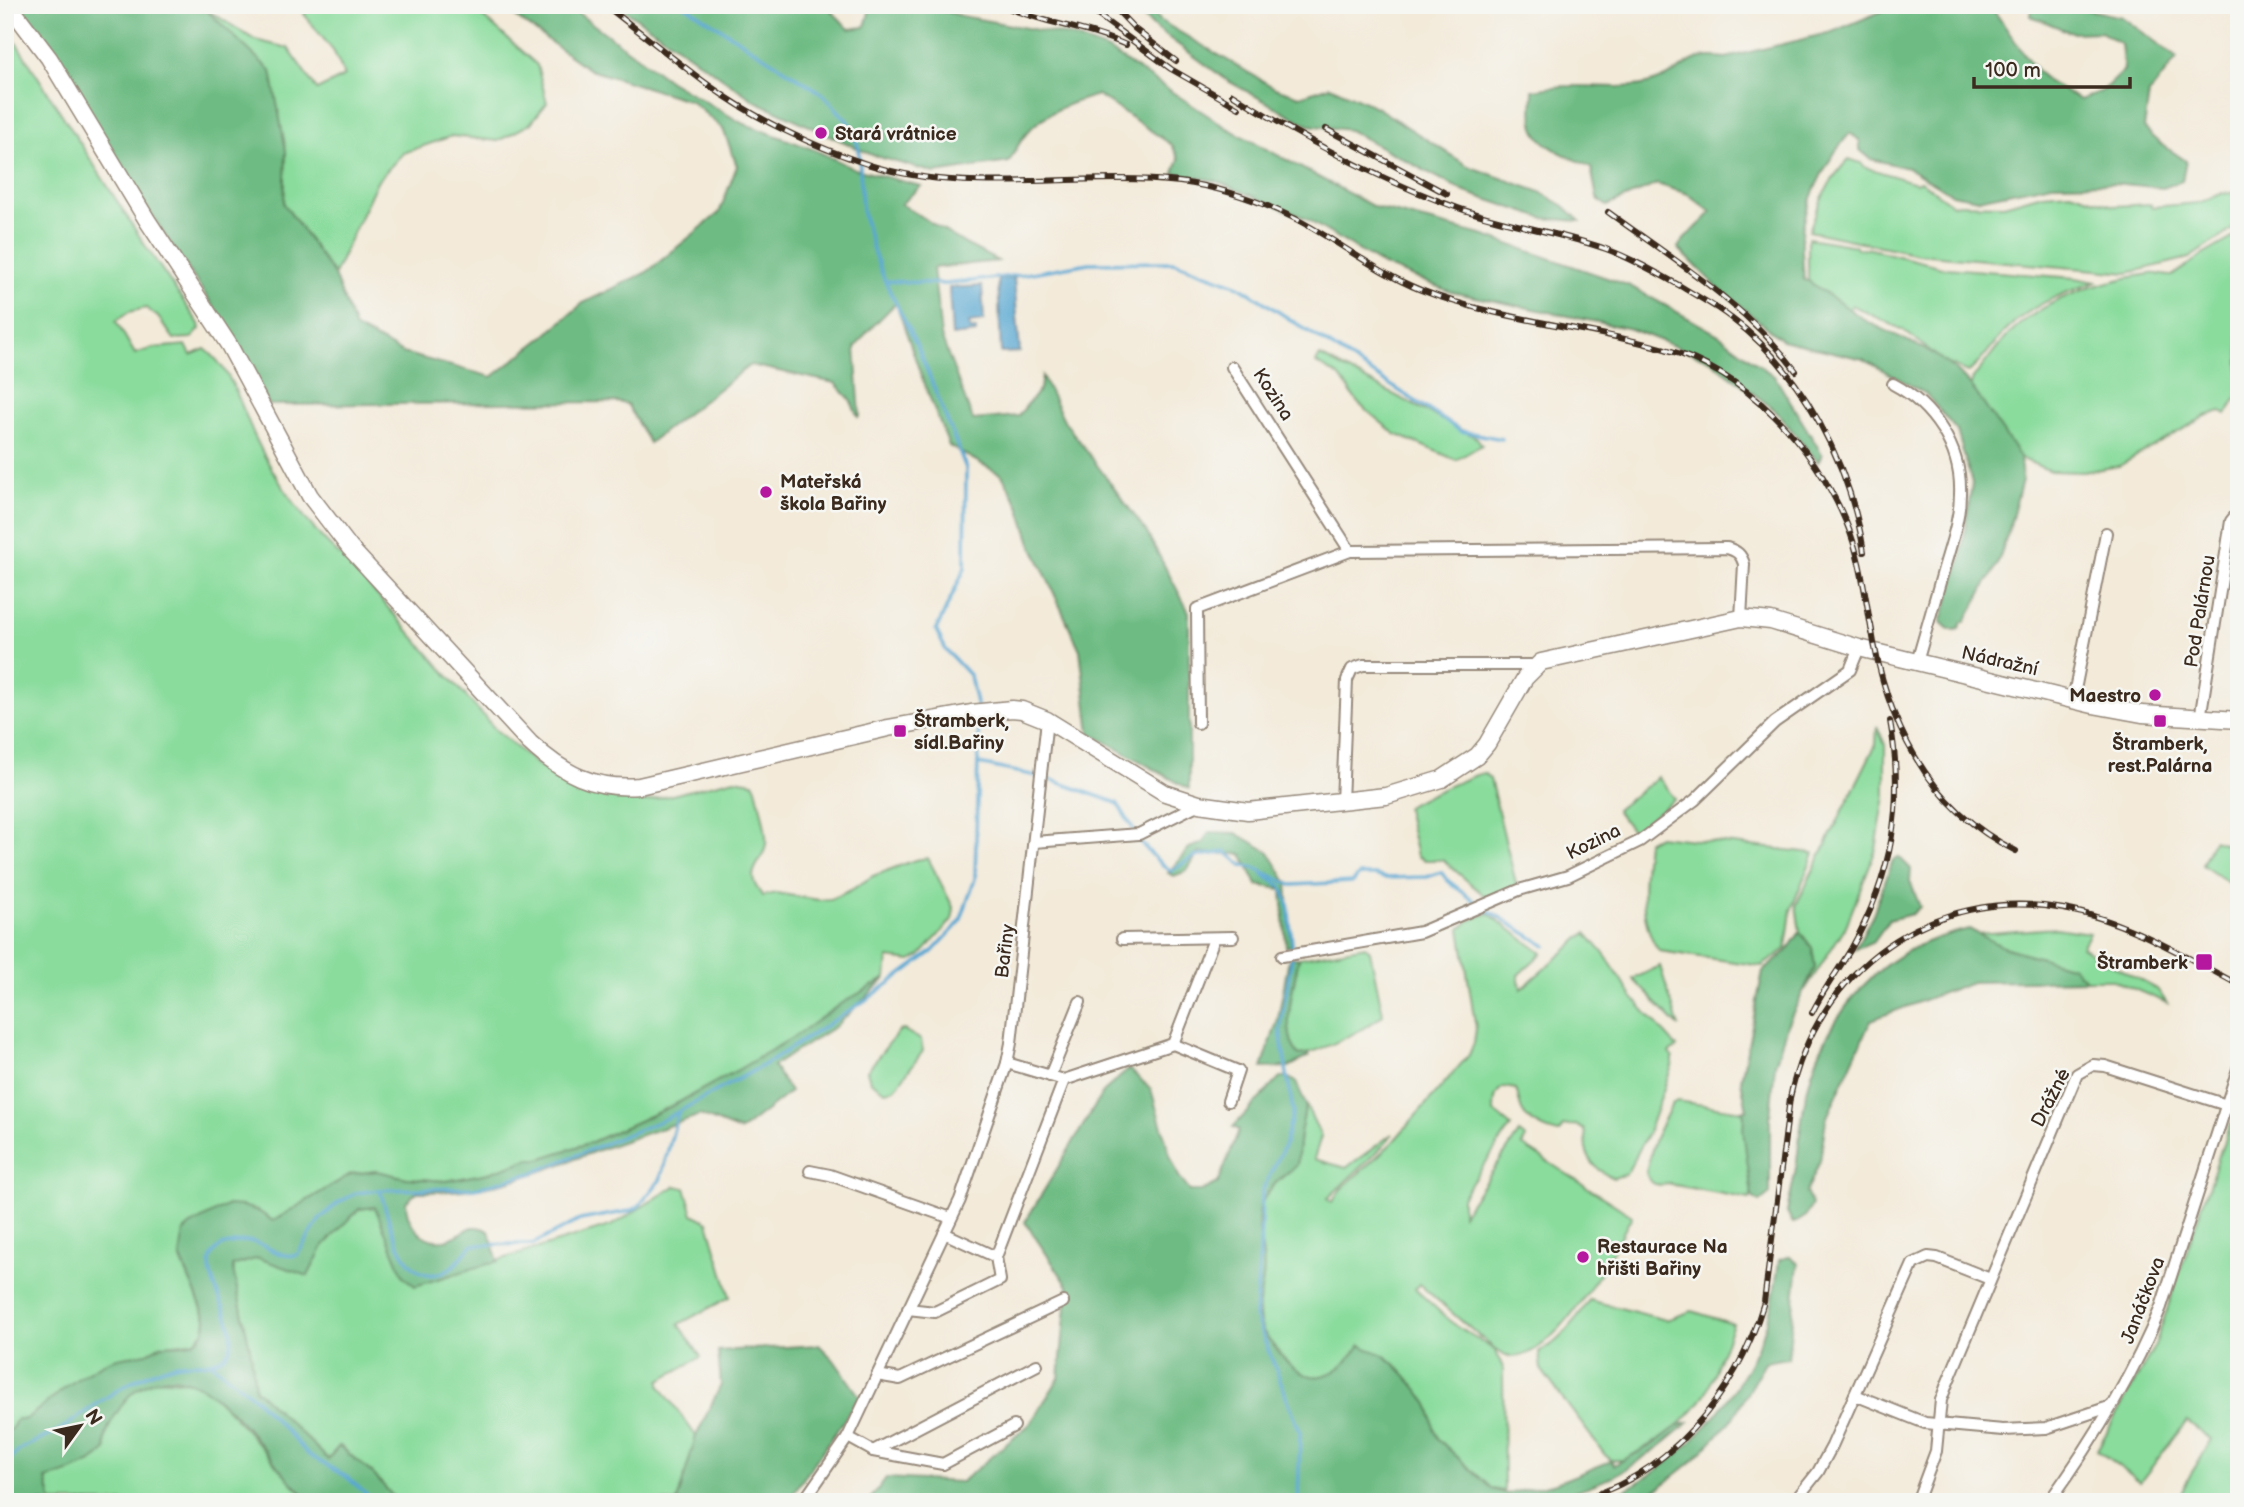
<svg xmlns="http://www.w3.org/2000/svg" width="2244" height="1507" font-family="'Balsamiq Sans',sans-serif">
<rect width="100%" height="100%" fill="#f6f6f2"/>
<filter id="ink" filterUnits="userSpaceOnUse"><feTurbulence type="fractalNoise" baseFrequency=".0143" numOctaves="2"/><feDisplacementMap in="SourceGraphic" scale="14" xChannelSelector="R" yChannelSelector="G"/><feConvolveMatrix kernelMatrix="1 2 1 2 8 2 1 2 1" color-interpolation-filters="sRGB"/></filter>
<filter id="wash" filterUnits="userSpaceOnUse"><feTurbulence type="fractalNoise" baseFrequency=".00686" numOctaves="4" result="noise"/><feDisplacementMap in="SourceGraphic" scale="28" xChannelSelector="R" yChannelSelector="G"/><feGaussianBlur stdDeviation="1.57" result="paint"/><feColorMatrix in="noise" values="0 0 0 0 0 0 0 0 0 0 0 0 0 0 0 0 0 1.4 0 .05"/><feComposite in="paint" operator="in"/></filter>
<g filter="url(#wash)">
<rect width="100%" height="100%" fill="#f3ead9"/>
<!-- green -->
<g fill="#89dc9c" stroke="#62835d" stroke-width="2">
<polygon points="312,5 470,5 537,65 547,103 530,124 498,141 452,136 403,153 377,181 334,275 284,204 286,151 235,38 203,7 255,40 288,48 317,90 345,76 334,52 304,14"/>
<path d="M5 25 145 245 199 324 200 329 192 338 174 339 158 317 146 308 129 312 116 321 135 354 153 348 186 345 191 355 205 349C232 369 241 407 255 437 274 478 311 533 347 561L495 729 535 763 560 781 579 790 645 802 734 779 753 782 756 788C759 801 768 833 766 844 764 865 740 870 763 896L776 893 819 900 831 899 851 890 873 876 915 860 928 858 954 909 952 920 920 956 911 961 888 958 886 978 839 1005 797 1035 736 1071 674 1105 592 1142 539 1159H529L489 1173 446 1181 407 1178 377 1171 351 1174 273 1221 258 1211 229 1205 191 1225 184 1231 181 1260 206 1318 204 1331 195 1341 160 1346 146 1354 83 1375 26 1419H17L12 1428 5 1434Z"/>
<path d="M1849 159 1861 163 1864 167 1916 183 1920 181 1952 204 2004 205 2042 194 2071 192 2114 206 2151 204 2152 207 2198 203 2221 194 2239 192V225L2189 258 2128 273 1918 254 1809 231C1819 203 1828 180 1849 159Z"/>
<path d="M2239 234V395L2226 414 2221 411 2206 416 2119 466 2083 472 2050 471 2018 457 1971 386 1973 378C1986 363 1997 345 2011 332 2048 297 2101 281 2150 274 2157 273 2165 276 2172 276L2201 256Z"/>
<path d="M1808 238 1856 246 1857 249 1861 248 1871 249 1946 268 2076 278 2096 282C2062 293 2031 305 2005 331 1992 344 1983 362 1968 372L1946 363 1903 330 1852 305 1850 310 1808 281Z"/>
<polygon points="1320,356 1477,438 1482,445 1456,460 1395,434 1358,403 1340,377 1316,363"/>
<polygon points="1877,726 1885,745 1885,796 1876,849 1846,926 1805,990 1815,967 1812,948 1800,932 1796,905 1876,744"/>
<path d="M1484 773 1490 779 1517 887 1486 897 1443 860H1425L1417 856 1406 808C1411 802 1475 774 1484 773Z"/>
<polygon points="1658,777 1675,799 1633,832 1616,810"/>
<path d="M1658 836 1814 853 1791 910 1786 949 1762 966 1659 951C1637 919 1643 877 1647 842Z"/>
<polygon points="2213,840 2239,848 2239,890 2202,865"/>
<path d="M1488 913 1542 953 1518 975 1521 989 1586 933 1605 955 1633 998 1677 1047 1669 1053 1673 1058V1063L1648 1133 1628 1171 1624 1175 1613 1178C1601 1173 1588 1162 1586 1148 1585 1141 1586 1136 1584 1130L1576 1125 1563 1126 1559 1133C1548 1131 1529 1123 1523 1112 1519 1106 1519 1096 1516 1089L1504 1087C1494 1091 1494 1103 1494 1112L1511 1126 1462 1197V1215L1519 1133 1526 1138 1522 1145 1632 1216C1613 1252 1553 1367 1506 1356 1496 1353 1432 1295 1419 1284L1415 1289 1451 1322 1496 1351 1503 1368 1504 1491 1492 1489 1439 1440C1431 1428 1434 1415 1427 1403 1418 1389 1395 1361 1381 1354 1374 1350 1367 1350 1361 1345 1337 1378 1309 1391 1280 1354 1272 1344 1263 1335 1260 1323 1258 1317 1259 1211 1261 1205 1267 1188 1283 1176 1297 1165L1300 1133 1306 1105 1321 1136 1314 1159 1346 1168 1392 1134 1386 1143 1327 1199 1332 1202 1341 1189 1392 1143 1469 1055 1474 1043 1476 1029 1460 929 1469 921Z"/>
<polygon points="2056,928 2090,933 2082,947 2099,958 2157,989 2167,1003 2113,980 2087,980 2072,967 2003,947 1976,934"/>
<path d="M1365 946 1370 951 1383 1015C1367 1028 1319 1053 1299 1055 1279 1034 1294 985 1299 958Z"/>
<polygon points="1660,966 1679,1027 1633,979"/>
<polygon points="904,1030 921,1040 923,1051 895,1089 885,1091 870,1081 867,1071 899,1031"/>
<path d="M1677 1101 1743 1111 1752 1192 1750 1199 1669 1184C1657 1186 1649 1185 1646 1172L1655 1138 1672 1104Z"/>
<polygon points="2234,1121 2239,1121 2239,1502 2177,1502 2189,1477 2212,1440 2187,1421 2140,1482 2097,1450 2155,1345 2229,1126"/>
<polygon points="675,1186 685,1188 693,1214 708,1222 730,1297 679,1324 701,1357 660,1380 660,1386 696,1436 677,1502 398,1502 373,1474 340,1446 328,1459 255,1389 251,1353 232,1266 258,1258 308,1275 323,1246 359,1209 375,1207 404,1277 415,1286 613,1225"/>
<path d="M1589 1300 1666 1320 1692 1311 1733 1324 1709 1387 1699 1404 1679 1425 1664 1436 1624 1460H1611L1605 1455 1541 1369 1539 1352C1562 1341 1575 1321 1589 1300Z"/>
<path d="M156 1379 191 1382 208 1390 232 1414 309 1502H52L46 1479C62 1474 98 1463 106 1449 102 1431 120 1401 136 1389 142 1385 149 1382 156 1379Z"/>
</g>
<!-- forest -->
<g fill="#6ebc84" stroke="#547351" stroke-width="2">
<polygon points="18,5 201,5 271,71 286,151 284,204 334,275 355,328 403,353 492,377 546,335 583,303 647,272 719,213 737,166 723,129 691,101 590,70 517,18 506,5 567,5 670,81 742,123 815,150 855,169 921,186 901,204 967,245 998,261 933,268 941,336 973,420 1018,416 1040,389 1042,376 1065,422 1146,531 1189,612 1189,789 1090,733 1080,650 1031,543 1019,506 1002,475 949,446 923,381 896,303 867,332 855,348 860,415 858,417 850,399 835,383 750,365 649,443 627,404 616,402 269,405 236,340 148,210"/>
<path d="M618 5H826L849 29 865 27 871 5H925L962 16 1070 36 1108 50 1227 128 1374 207 1485 236 1630 286 1719 335 1775 377 1822 454 1818 462 1775 410 1710 360 1631 329 1451 292 1383 265 1303 217 1216 181 1174 173 1179 159 1172 145 1098 95C1072 102 1044 112 1026 134 1019 142 1014 153 1009 162L935 173 872 155 755 101Z"/>
<polygon points="1131,5 1147,5 1161,21 1275,88 1300,96 1330,86 1376,107 1468,166 1540,192 1564,206 1580,221 1542,218 1465,192 1349,130 1308,125 1228,81 1154,27"/>
<path d="M1897 5H1990L2029 61 2047 81 2080 100 2102 91 2124 70 2121 44 2101 32 2072 33 2031 16 2032 5H2067L2122 17 2177 58 2149 94 2144 128 2160 143 2186 161 2182 181 2163 188 2113 183 2052 184 1978 199 1952 194 1908 168 1871 159 1860 150V141L1850 133C1828 158 1810 192 1803 225 1800 243 1803 263 1804 280L1808 281 1868 322 1931 352 1957 371 1971 386 2020 457 2022 480 2008 533 1997 565 1965 622H1962L1959 629C1950 632 1947 628 1941 622L1961 559 1972 483 1957 431 1926 394 1863 359 1782 340 1718 288 1678 248C1684 235 1702 225 1711 212L1688 194 1657 184 1607 206 1597 198 1591 167C1574 158 1544 149 1535 130 1530 118 1533 102 1533 90 1546 88 1559 86 1571 86 1603 85 1632 92 1662 79 1692 66 1687 53 1726 58L1832 32Z"/>
<polygon points="1209,832 1236,833 1269,852 1287,882 1291,946 1286,947 1282,889 1257,885 1242,854 1198,853 1187,871 1174,876 1168,873 1189,848 1203,843"/>
<polygon points="1899,857 1911,869 1910,881 1920,907 1912,914 1889,920 1874,941 1855,949 1873,914 1893,860"/>
<path d="M1969 929 2003 947 2073 967 2087 980 1972 982 1871 1020 1826 1119 1820 1161 1806 1193 1812 1204C1808 1214 1804 1220 1793 1223L1787 1213C1790 1195 1795 1178 1797 1160 1800 1139 1801 1117 1806 1096 1819 1033 1862 970 1922 944 1937 937 1953 933 1969 929Z"/>
<polygon points="1800,932 1812,948 1815,967 1787,1025 1775,1065 1770,1118 1770,1194 1760,1202 1752,1197 1743,1130 1744,1114 1741,1110 1747,1110 1741,1080 1763,971 1786,952"/>
<path d="M1289 958H1299C1294 984 1279 1034 1299 1055L1308 1054 1309 1056 1289 1067 1262 1068 1278 1019Z"/>
<path d="M886 978 836 1026 773 1066 790 1092 740 1131 700 1115C663 1128 625 1140 588 1154 525 1178 487 1193 417 1192L406 1202C406 1222 421 1243 444 1240 464 1237 466 1219 489 1231L498 1261 415 1286 404 1277 375 1207 359 1209 323 1246 308 1276 258 1258 232 1266 251 1353 255 1389 328 1459 339 1446 373 1474 398 1502H309C303 1491 292 1484 284 1474 254 1439 205 1360 151 1382 140 1386 132 1391 125 1401 115 1415 102 1432 106 1449 98 1464 62 1474 46 1479L52 1502H5V1434L12 1428 17 1419H26C53 1399 80 1372 111 1360 122 1356 132 1356 143 1354 150 1353 156 1347 163 1345 172 1343 186 1347 195 1341 203 1336 207 1327 206 1318L180 1256 184 1231 191 1225 228 1205 243 1206 258 1211 273 1221 351 1174 377 1171 407 1178 446 1181 489 1173 529 1159H539L592 1142 674 1105 736 1071 797 1035 839 1005Z"/>
<path d="M1129 1069 1151 1089 1170 1155 1179 1177 1190 1191H1202L1218 1183 1239 1130 1233 1127 1280 1077H1287L1296 1082 1306 1105 1300 1133 1297 1165C1283 1176 1267 1188 1261 1205 1254 1224 1264 1249 1264 1269 1264 1286 1255 1306 1260 1323 1263 1335 1272 1344 1280 1354 1309 1391 1337 1378 1361 1345 1367 1350 1374 1350 1381 1354 1395 1361 1418 1389 1427 1403 1434 1415 1431 1428 1439 1440L1492 1489 1507 1494 1556 1483 1611 1461 1614 1465 1652 1445 1679 1425 1688 1423C1635 1470 1598 1490 1527 1502H868L886 1478 961 1482 1030 1424 1059 1378 1068 1286 1025 1222 1104 1091Z"/>
<path d="M1790 1256 1798 1264 1788 1358 1765 1362 1731 1421 1694 1460 1659 1488 1631 1502H1596C1672 1475 1734 1408 1763 1334 1772 1310 1776 1285 1779 1260Z"/>
<polygon points="819,1345 833,1359 860,1397 787,1502 677,1502 696,1436 721,1385 718,1351"/>
</g>
<!-- water -->
<g fill="#59a7d2" stroke="#4a6878" stroke-width="2">
<polygon points="1014,278 1020,352 1001,353 998,279"/>
<polygon points="982,286 984,321 969,323 970,329 976,329 976,333 952,336 949,288"/>
</g>
<g fill="none" stroke-linecap="round" stroke-linejoin="round">
<!-- stream -->
<g stroke="#59a7d2" stroke-width="3.5">
<polyline points="684,5 823,94 852,126 859,150 862,210 874,253 885,281 919,350 966,468 965,568 936,630 946,650 970,676 977,708"/>
<polyline points="885,281 946,284 1020,275 1089,263 1174,262 1239,286 1461,431 1502,439"/>
<polyline points="979,764 1046,778 1117,803 1134,830"/>
<polyline points="1138,840 1158,861 1171,871 1194,857 1226,852 1242,865 1254,868"/>
<polyline points="1253,867 1291,885 1353,882 1359,875 1375,875 1384,878 1427,877 1441,872 1447,880 1477,903"/>
<polyline points="1263,874 1282,887 1288,903 1293,952"/>
<polyline points="1485,908 1546,946"/>
<polyline points="1292,957 1280,1031 1293,1111 1285,1144 1262,1191 1260,1253 1255,1316 1300,1431 1298,1502"/>
<path d="M380 1190C388 1217 405 1296 449 1269 458 1264 464 1253 472 1245L533 1244 580 1220 630 1211 638 1207 660 1180 678 1113"/>
<polyline points="210,1362 255,1398 309,1455 348,1478 375,1502"/>
<path d="M5 1465C11 1459 17 1451 24 1447 37 1440 52 1436 63 1428 99 1403 130 1377 174 1365 190 1360 206 1368 221 1358 255 1338 196 1278 213 1254 218 1247 222 1245 231 1244 235 1243 242 1241 247 1241 265 1242 278 1259 297 1255L320 1219 338 1203 356 1193 380 1190 475 1188 533 1173 665 1119 766 1064 869 998 932 952 960 922 975 879 979 716"/>
</g>
</g>
</g>
<g filter="url(#ink)">
<g fill="none" stroke-linecap="round" stroke-linejoin="round">
<!-- minor casing -->
<g stroke="#978a7c" stroke-width="14">
<g id="minor">
<polyline points="1232,367 1350,551"/>
<path d="M1893 384C1933 405 1962 448 1960 494 1960 519 1951 544 1944 568 1935 599 1926 631 1917 662"/>
<polyline points="2073,700 2106,533"/>
<polyline points="2200,719 2231,521 2239,511"/>
<path d="M1198 723 1197 609 1350 551 1727 548C1737 551 1741 554 1744 564L1741 618"/>
<polyline points="1342,802 1347,680 1352,669 1363,665 1537,665"/>
<polyline points="1034,842 1139,834 1199,804"/>
<polyline points="1122,939 1233,937"/>
<polyline points="1282,956 1421,932 1519,890 1568,876 1640,841 1695,800 1775,722 1850,670 1859,648"/>
<polyline points="1173,1044 1214,939"/>
<polyline points="1007,1063 1064,1080 1173,1044 1238,1071 1228,1101"/>
<polyline points="1050,1076 1080,1002"/>
<polyline points="810,1171 830,1175 951,1218"/>
<polyline points="944,1233 996,1257"/>
<polyline points="908,1309 935,1312 1000,1280 996,1257 1064,1080"/>
<polyline points="877,1375 900,1379 1063,1302"/>
<polyline points="1855,1395 1925,1423 2003,1430 2046,1428 2112,1406"/>
<polyline points="848,1437 873,1451 1037,1365"/>
<polyline points="873,1451 943,1464 1014,1426"/>
<polyline points="803,1502 848,1437 960,1200 1007,1063 1011,1043 1047,720"/>
<polyline points="1794,1502 1818,1472 1832,1446 1913,1264 1928,1257 1937,1258 1990,1279"/>
<polyline points="1917,1502 1936,1451 1941,1400 1947,1384 2077,1074 2093,1065 2105,1066 2239,1109"/>
<path d="M2049 1502C2093 1441 2133 1376 2161 1307L2239 1066"/>
</g>
</g>
<!-- secondary casing -->
<g stroke="#978a7c" stroke-width="19">
<path id="secondary" d="M9 5 49 58 147 220 229 345 310 496 350 548 530 743C562 773 594 790 639 786L888 728 971 713 1012 709 1022 710 1047 720 1165 793 1199 804 1248 811 1386 796 1442 779 1477 756 1487 744 1525 678 1541 662 1741 618 1771 621 1859 648 2093 705 2142 714 2239 720"/>
</g>
<!-- minor -->
<use href="#minor" stroke="#fff" stroke-width="10"/>
<!-- secondary -->
<use href="#secondary" stroke="#fff" stroke-width="16"/>
<!-- rail casing -->
<g stroke="#3b2a1e" stroke-width="6">
<g id="rail">
<path d="M605 5C639 31 672 58 707 84 755 119 814 147 870 165 971 197 1077 171 1180 182 1220 187 1260 201 1296 219 1338 241 1376 272 1421 290 1499 321 1585 326 1665 349 1746 372 1814 446 1846 522 1861 557 1865 596 1872 633"/>
<path d="M1001 5C1041 23 1085 27 1126 45"/>
<polyline points="1084,5 1171,69 1239,108"/>
<polyline points="1112,5 1135,29 1176,61"/>
<path d="M1232 94C1303 139 1379 180 1458 208 1506 225 1558 232 1606 249 1633 259 1657 273 1682 287 1698 297 1716 306 1731 318 1803 371 1850 465 1864 552"/>
<polyline points="1326,129 1447,194"/>
<path d="M1608 212C1674 260 1747 305 1796 371"/>
<path d="M1871 625C1885 720 1927 807 2016 851"/>
<path d="M1812 1013C1823 990 1838 971 1851 949 1892 876 1905 804 1890 721"/>
<path d="M1570 1502C1667 1481 1737 1393 1764 1302L1790 1098C1816 969 1933 884 2064 909 2126 920 2184 956 2239 985"/>
</g>
</g>
<!-- rail -->
<use href="#rail" stroke="#f6f6f2" stroke-width="3.5" stroke-dasharray="10" stroke-linecap="butt"/>
</g>
</g>
<!-- markers -->
<g fill="#b5179e" stroke="#f6f6f2" stroke-width="2.5">
<circle cx="821" cy="133" r="7"/>
<circle cx="766" cy="492" r="7"/>
<circle cx="2155" cy="695" r="7"/>
<rect x="2153" y="714" width="14" height="14" rx="3.5"/>
<rect x="893" y="724" width="14" height="14" rx="3.5"/>
<rect x="2195" y="953" width="18" height="18" rx="3.5"/>
<circle cx="1583" cy="1257" r="7"/>
</g>
<g text-anchor="middle" stroke-width="5" stroke-linejoin="round" paint-order="stroke">
<!-- poi labels -->
<g font-size="19" font-weight="bold" fill="#3b2a1e" stroke="#f6f6f2" text-anchor="start">
<text x="835" y="140">Stará vrátnice</text>
<text x="780" y="488">Mateřská<tspan x="780" dy="22">škola Bařiny</tspan></text>
<text x="2141" y="702" text-anchor="end">Maestro</text>
<text x="914" y="727">Štramberk,<tspan x="914" dy="22">sídl.Bařiny</tspan></text>
<text x="2160" y="750" text-anchor="middle">Štramberk,<tspan x="2160" dy="22">rest.Palárna</tspan></text>
<text x="2188" y="969" text-anchor="end">Štramberk</text>
<text x="1597" y="1253">Restaurace Na<tspan x="1597" dy="22">hřišti Bařiny</tspan></text>
</g>
<!-- street labels -->
<g font-size="19" fill="#3b2a1e" stroke="#f6f6f2">
<text transform="translate(1274 394) rotate(57)" y="7">Kozina</text>
<text transform="translate(2199 611) rotate(-81)" y="7">Pod Palárnou</text>
<text transform="translate(2000 660) rotate(13)" y="7">Nádražní</text>
<text transform="translate(1593 841) rotate(-26)" y="7">Kozina</text>
<text transform="translate(1004 951) rotate(-83)" y="7">Bařiny</text>
<text transform="translate(2050 1097) rotate(-63)" y="7">Drážné</text>
<text transform="translate(2142 1300) rotate(-69)" y="7">Janáčkova</text>
</g>
</g>
<!-- margin -->
<rect width="2244" height="1507" fill="none" stroke="#f6f6f2" stroke-width="28"/>
<!-- north arrow -->
<g transform="translate(80 1426) rotate(57)" stroke="#f6f6f2" stroke-width="5" paint-order="stroke">
<path d="M0-5L12 26L0 18L-12 26Z" fill="#3b2a1e"/>
<text y="-10" font-size="19" font-weight="bold" text-anchor="middle" fill="#3b2a1e">N</text>
</g>
<!-- scale -->
<path d="M1974 77v10h156v-10" fill="none" stroke="#3b2a1e" stroke-width="3.5"/>
<text x="1985" y="77" font-size="21" fill="#3b2a1e" stroke="#f6f6f2" stroke-width="5" paint-order="stroke">100 m</text>
</svg>
